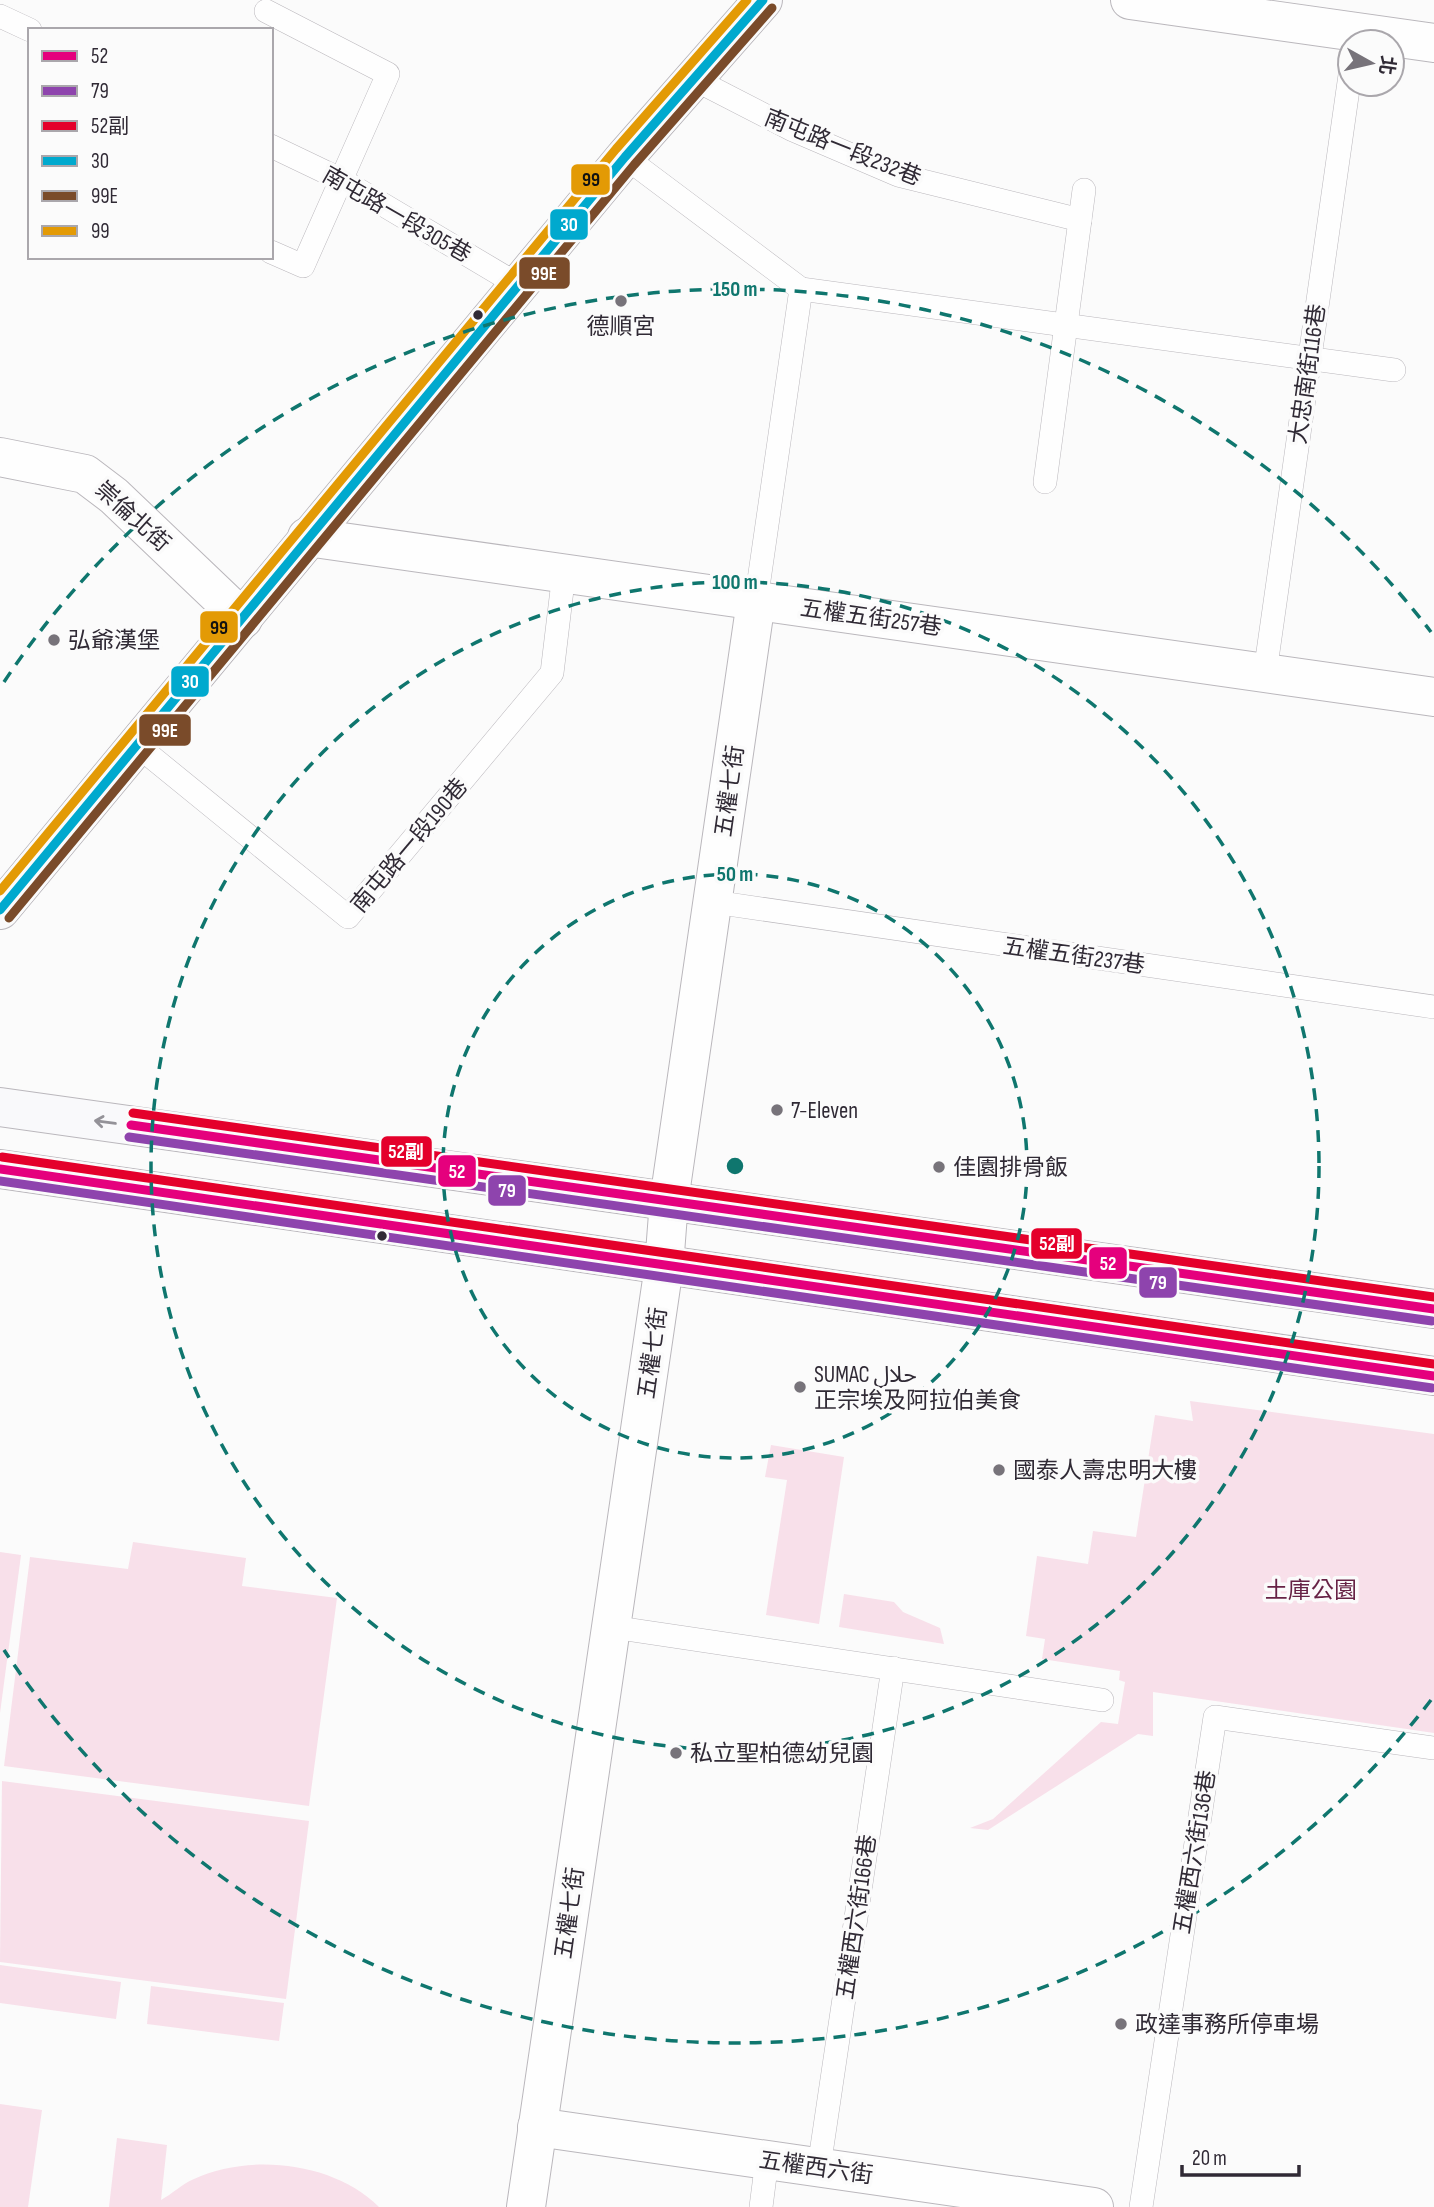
<svg xmlns="http://www.w3.org/2000/svg" width="1434" height="2207" font-family="'Sofia Sans Condensed','Noto Sans Arabic','Noto Sans TC',sans-serif">
<rect width="100%" height="100%" fill="#fbfbfb"/>
<!-- green -->
<g fill="#f8e0ea">
<polygon points="1190,1401 1434,1434 1434,1733 1153,1692 1153,1736 1138,1734 988,1830 970,1828 993,1819 1101,1722 1118,1724 1125,1682 1119,1680 1120,1671 1042,1659 1045,1639 1026,1636 1037,1556 1088,1564 1093,1531 1136,1537 1155,1415 1193,1421"/>
<polygon points="771,1445 844,1457 819,1624 766,1615 787,1480 765,1477"/>
<polygon points="133,1542 246,1558 242,1586 337,1598 309,1806 4,1766 30,1557 128,1569"/>
<polygon points="0,1552 21,1555 0,1713"/>
<polygon points="844,1594 894,1602 903,1612 940,1628 944,1644 839,1627"/>
<polygon points="2,1781 309,1821 286,1999 0,1962"/>
<polygon points="0,1965 121,1982 116,2019 0,2003"/>
<polygon points="151,1986 284,2003 279,2041 147,2024"/>
<polygon points="0,2104 42,2110 28,2207 0,2207"/>
<path d="M117 2138 167 2145 161 2200C172 2194 182 2184 194 2179 250 2153 334 2162 379 2207H109Z"/>
</g>
<g fill="none" stroke-linecap="round" stroke-linejoin="round">
<!-- lane casing -->
<g stroke="#bab7bc" stroke-width="24">
<g id="lane">
<polyline points="266,11 388,74 303,266 271,252"/>
<polyline points="0,16 30,30"/>
<polyline points="694,79 793,130 898,175 1080,220"/>
<polyline points="271,146 340,179 520,286"/>
<polyline points="625,157 801,289 1394,370"/>
<polyline points="1045,482 1084,190"/>
<polyline points="756,601 801,289"/>
<polyline points="1265,673 1350,75"/>
<polyline points="138,746 348,917 552,673 564,573"/>
<polyline points="714,902 1434,1007"/>
<polyline points="612,1627 1102,1700"/>
<polyline points="819,2167 893,1668"/>
<polyline points="761,2207 767,2160"/>
<polyline points="1141,2207 1215,1717 1434,1748"/>
</g>
</g>
<!-- street casing -->
<g stroke="#bab7bc" stroke-width="40">
<g id="street">
<polyline points="1130,0 1434,43"/>
<polyline points="0,457 85,474 114,496 243,619"/>
<polyline points="307,537 1434,697"/>
<polyline points="537,2127 1094,2207"/>
<polyline points="526,2207 664,1266 669,1201 756,601"/>
</g>
</g>
<!-- secondary casing -->
<g stroke="#bab7bc" stroke-width="40">
<g id="secondary">
<polyline points="0,910 625,157 763,0"/>
<polyline points="0,1107 1434,1309"/>
<polyline points="0,1169 1434,1376"/>
</g>
</g>
<!-- lane -->
<use href="#lane" stroke="#fefefe" stroke-width="23"/>
<!-- street -->
<use href="#street" stroke="#fefefe" stroke-width="38"/>
<!-- secondary -->
<use href="#secondary" stroke="#f9f9fb" stroke-width="38"/>
<!-- bus-1 casing -->
<g stroke="#fbfbfb" stroke-width="14">
<g id="bus-1">
<polyline points="131,1125 1434,1309"/>
<polyline points="0,1169 1434,1376"/>
</g>
</g>
<!-- bus-2 casing -->
<g stroke="#fbfbfb" stroke-width="14">
<g id="bus-2">
<polyline points="129,1137 1432,1321"/>
<polyline points="0,1181 1432,1388"/>
</g>
</g>
<!-- bus-3 casing -->
<g stroke="#fbfbfb" stroke-width="14">
<g id="bus-3">
<polyline points="133,1113 1434,1297"/>
<polyline points="2,1157 1434,1364"/>
</g>
</g>
<!-- bus-4 casing -->
<g stroke="#fbfbfb" stroke-width="14">
<polyline id="bus-4" points="0,910 625,157 763,0"/>
</g>
<!-- bus-5 casing -->
<g stroke="#fbfbfb" stroke-width="14">
<polyline id="bus-5" points="9,918 634,165 772,8"/>
</g>
<!-- bus-6 casing -->
<g stroke="#fbfbfb" stroke-width="14">
<polyline id="bus-6" points="0,891 616,149 747,0"/>
</g>
<!-- bus-1 -->
<use href="#bus-1" stroke="#e5007d" stroke-width="9"/>
<!-- bus-2 -->
<use href="#bus-2" stroke="#8e44ad" stroke-width="9"/>
<!-- bus-3 -->
<use href="#bus-3" stroke="#e4002b" stroke-width="9"/>
<!-- bus-4 -->
<use href="#bus-4" stroke="#00a9ce" stroke-width="9"/>
<!-- bus-5 -->
<use href="#bus-5" stroke="#7a4b2a" stroke-width="9"/>
<!-- bus-6 -->
<use href="#bus-6" stroke="#e39a05" stroke-width="9"/>
</g>
<!-- one-way arrows -->
<defs><path id="oneway-shaft" d="M-6 0H5M1.5-3L5.5 0L1.5 3" fill="none" stroke-width="1.6" stroke-linecap="round" stroke-linejoin="round" transform="scale(1.75)"/></defs>
<use stroke="#949298" href="#oneway-shaft" transform="translate(105 1122) rotate(-172)"/>
<!-- distance rings -->
<g fill="none" stroke="#0f766e" stroke-width="3.5" stroke-dasharray="12 9">
<circle cx="735" cy="1166" r="292"/>
<circle cx="735" cy="1166" r="584"/>
<path d="M1431 1700A877 877 0 0 1 4 1650M4 682A877 877 0 0 1 1431 632"/>
</g>
<!-- markers -->
<g fill="#77737a" stroke="#fbfbfb" stroke-width="2.5">
<circle cx="621" cy="301" r="7"/>
<circle cx="54" cy="640" r="7"/>
<circle cx="777" cy="1110" r="7"/>
<circle cx="939" cy="1167" r="7"/>
<circle cx="800" cy="1387" r="7"/>
<circle cx="999" cy="1470" r="7"/>
<circle cx="676" cy="1753" r="7"/>
<circle cx="1121" cy="2024" r="7"/>
</g>
<g fill="#302a35" stroke="#fbfbfb" stroke-width="2.5">
<circle cx="478" cy="315" r="6"/>
<circle cx="382" cy="1236" r="6"/>
</g>
<g text-anchor="middle" stroke-width="7" stroke-linejoin="round" paint-order="stroke">
<!-- street labels -->
<g font-size="23" fill="#302a35" stroke="#fbfbfb">
<text transform="translate(843 147) rotate(22)" y="8">南屯路一段232巷</text>
<text transform="translate(397 214) rotate(30)" y="8">南屯路一段305巷</text>
<text transform="translate(1307 374) rotate(-82)" y="8">大忠南街116巷</text>
<text transform="translate(133 516) rotate(42)" y="8">崇倫北街</text>
<text transform="translate(871 617) rotate(8)" y="8">五權五街257巷</text>
<text transform="translate(729 791) rotate(-82)" y="8">五權七街</text>
<text transform="translate(409 845) rotate(-50)" y="8">南屯路一段190巷</text>
<text transform="translate(1074 955) rotate(8)" y="8">五權五街237巷</text>
<text transform="translate(652 1353) rotate(-82)" y="8">五權七街</text>
<text transform="translate(1194 1852) rotate(-81)" y="8">五權西六街136巷</text>
<text transform="translate(569 1913) rotate(-82)" y="8">五權七街</text>
<text transform="translate(856 1917) rotate(-82)" y="8">五權西六街166巷</text>
<text transform="translate(816 2167) rotate(8)" y="8">五權西六街</text>
</g>
<!-- poi labels -->
<g font-size="23" fill="#302a35" stroke="#fbfbfb" text-anchor="start">
<text x="621" y="334" text-anchor="middle">德順宮</text>
<text x="68" y="648">弘爺漢堡</text>
<text x="791" y="1118">7-Eleven</text>
<text x="953" y="1175">佳園排骨飯</text>
<text x="814" y="1382">SUMAC حلال<tspan x="814" dy="26">正宗埃及阿拉伯美食</tspan></text>
<text x="1013" y="1478">國泰人壽忠明大樓</text>
<text x="690" y="1761">私立聖柏德幼兒園</text>
<text x="1135" y="2032">政達事務所停車場</text>
</g>
<!-- park labels -->
<g font-size="23" fill="#672346" stroke="#fbfbfb">
<text x="1311" y="1598">土庫公園</text>
</g>
</g>
<circle cx="735" cy="1166" r="10" fill="#0f766e" stroke="#fbfbfb" stroke-width="3.5"/>
<g font-size="21" text-anchor="middle" font-weight="bold" fill="#0f766e" stroke="#fbfbfb" stroke-width="7" stroke-linejoin="round" paint-order="stroke">
<text x="735" y="296">150 m</text>
<text x="735" y="589">100 m</text>
<text x="735" y="881">50 m</text>
</g>
<g stroke="#fbfbfb" stroke-width="2.5">
<rect x="570" y="163" width="41" height="33" rx="7" fill="#e39a05"/>
<rect x="549" y="208" width="40" height="33" rx="7" fill="#00a9ce"/>
<rect x="518" y="256" width="53" height="34" rx="7" fill="#7a4b2a"/>
<rect x="199" y="610" width="40" height="34" rx="7" fill="#e39a05"/>
<rect x="170" y="665" width="40" height="33" rx="7" fill="#00a9ce"/>
<rect x="138" y="713" width="54" height="34" rx="7" fill="#7a4b2a"/>
<rect x="380" y="1135" width="53" height="33" rx="7" fill="#e4002b"/>
<rect x="437" y="1154" width="40" height="34" rx="7" fill="#e5007d"/>
<rect x="487" y="1174" width="40" height="33" rx="7" fill="#8e44ad"/>
<rect x="1030" y="1227" width="53" height="33" rx="7" fill="#e4002b"/>
<rect x="1088" y="1246" width="40" height="34" rx="7" fill="#e5007d"/>
<rect x="1138" y="1266" width="40" height="33" rx="7" fill="#8e44ad"/>
</g>
<g font-size="19" text-anchor="middle" font-weight="bold" fill="#fff">
<text x="569" y="231">30</text>
<text x="544" y="280">99E</text>
<text x="190" y="688">30</text>
<text x="165" y="737">99E</text>
<text x="406" y="1158">52副</text>
<text x="457" y="1178">52</text>
<text x="507" y="1197">79</text>
<text x="1057" y="1250">52副</text>
<text x="1108" y="1270">52</text>
<text x="1158" y="1289">79</text>
</g>
<g font-size="19" text-anchor="middle" font-weight="bold" fill="#111">
<text x="591" y="186">99</text>
<text x="219" y="634">99</text>
</g>
<!-- legend -->
<rect x="28" y="28" width="245" height="231" fill="#fbfbfb" stroke="#aaa7ac" stroke-width="2"/>
<rect x="42" y="51" width="35" height="10" fill="#e5007d" stroke="#aaa7ac" stroke-width="2"/>
<text x="91" y="63" font-size="21" fill="#302a35">52</text>
<rect x="42" y="86" width="35" height="10" fill="#8e44ad" stroke="#aaa7ac" stroke-width="2"/>
<text x="91" y="98" font-size="21" fill="#302a35">79</text>
<rect x="42" y="121" width="35" height="10" fill="#e4002b" stroke="#aaa7ac" stroke-width="2"/>
<text x="91" y="133" font-size="21" fill="#302a35">52副</text>
<rect x="42" y="156" width="35" height="10" fill="#00a9ce" stroke="#aaa7ac" stroke-width="2"/>
<text x="91" y="168" font-size="21" fill="#302a35">30</text>
<rect x="42" y="191" width="35" height="10" fill="#7a4b2a" stroke="#aaa7ac" stroke-width="2"/>
<text x="91" y="203" font-size="21" fill="#302a35">99E</text>
<rect x="42" y="226" width="35" height="10" fill="#e39a05" stroke="#aaa7ac" stroke-width="2"/>
<text x="91" y="238" font-size="21" fill="#302a35">99</text>
<!-- north arrow -->
<g transform="translate(1371 63) rotate(98)"><circle r="33" fill="#fbfbfb" stroke="#aaa7ac" stroke-width="2"/>
<path d="M0-5L12 26L0 18L-12 26Z" fill="#77737a"/>
<text y="-10" font-size="19" font-weight="bold" text-anchor="middle" fill="#302a35">北</text>
</g>
<!-- scale -->
<path d="M1182 2165v10h117v-10" fill="none" stroke="#302a35" stroke-width="3.5"/>
<text x="1192" y="2165" font-size="21" fill="#302a35" stroke="#fbfbfb" stroke-width="5" paint-order="stroke">20 m</text>
</svg>
